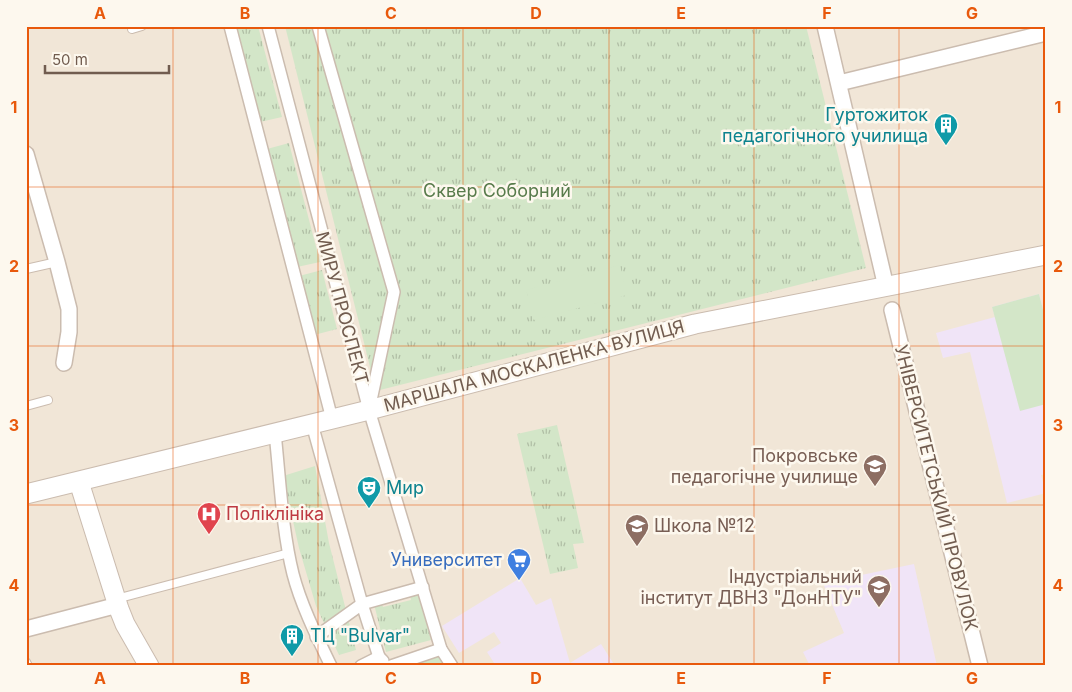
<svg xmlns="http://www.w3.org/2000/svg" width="1072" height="692" font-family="Inter,sans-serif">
<defs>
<pattern id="grass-tufts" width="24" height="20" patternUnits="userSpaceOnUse" patternTransform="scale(1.25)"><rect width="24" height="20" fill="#d3e6c8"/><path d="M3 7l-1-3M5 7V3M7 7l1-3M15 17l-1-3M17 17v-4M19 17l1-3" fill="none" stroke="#b0bea5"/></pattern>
</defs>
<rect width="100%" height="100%" fill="#faf4e8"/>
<!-- residential -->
<rect fill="#f1e6d7" x="26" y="26" width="1020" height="640"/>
<!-- education -->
<g fill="#f0e4f7">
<polygon points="1039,294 1046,321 1046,474 1041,475 1046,493 1007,503 970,352 943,358 936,333 995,317 992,307"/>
<polygon points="914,564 937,666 810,666 803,652 844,633 823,583"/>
<polygon points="520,578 536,605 551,598 570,663 601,644 615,666 496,666 487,652 501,643 494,632 459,653 442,626"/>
</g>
<!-- grass -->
<g fill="url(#grass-tufts)">
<polygon points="235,26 258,26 282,117 260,122"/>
<polygon points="285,26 806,26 866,268 376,391"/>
<polygon points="289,143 320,262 297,267 267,149"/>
<polygon points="322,270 337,329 314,335 299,276"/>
<polygon points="557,425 584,543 573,544 578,568 550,574 517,434"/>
<polygon points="315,466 329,543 356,650 339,655 316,606 299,548 283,476"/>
<polygon points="419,593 431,640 386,652 374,604 381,602 383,607 411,600 410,595"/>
<polygon points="441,649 451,666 391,666"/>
</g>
<!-- pitch -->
<g fill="#d3e6c8">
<polygon points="620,265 627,295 534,320 526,290"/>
<polygon points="1039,294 1046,321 1046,404 1020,411 992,307"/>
</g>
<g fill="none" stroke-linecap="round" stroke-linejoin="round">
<!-- service casing -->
<g stroke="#cbbcaf" stroke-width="10">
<g id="service">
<polyline points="132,26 132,29 142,26"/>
<polyline points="26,269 57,262"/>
<polyline points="26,406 48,400"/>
<polyline points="116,599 289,553"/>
<polyline points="26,662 28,666"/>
</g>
</g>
<!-- pedestrian casing -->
<g stroke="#cbbcaf" stroke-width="14">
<g id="pedestrian">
<polyline points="230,26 332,419"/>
<polyline points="268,26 369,410 441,649 452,666"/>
<polyline points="318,26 394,292 370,405"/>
<polyline points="312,424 362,604 379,657"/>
<path d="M275 433C280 479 282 530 293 574 301 605 317 637 331 666"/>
<polyline points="316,637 362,604 423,587"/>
<polyline points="361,666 379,657 383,661"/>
<polyline points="391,666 441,649"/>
</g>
</g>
<!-- minor casing -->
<g stroke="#cbbcaf" stroke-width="18">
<g id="minor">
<polyline points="825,26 886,287"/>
<polyline points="839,83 1046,33"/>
<polyline points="26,154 57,262 69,309 69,332 64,363"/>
<polyline points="892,310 980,666"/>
<polyline points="26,629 118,605"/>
</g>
</g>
<!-- tertiary casing -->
<g stroke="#cbbcaf" stroke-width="21">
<g id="tertiary">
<polyline points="79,482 119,609 125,624 149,666"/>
<polyline points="26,494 369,410 695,324 1046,255"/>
</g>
</g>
<!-- service -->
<use href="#service" stroke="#fff" stroke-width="8"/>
<!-- pedestrian -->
<use href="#pedestrian" stroke="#fff" stroke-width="11"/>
<!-- minor -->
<use href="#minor" stroke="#fff" stroke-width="15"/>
<!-- tertiary -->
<use href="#tertiary" stroke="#fff" stroke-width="19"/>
</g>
<!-- grid -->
<path fill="none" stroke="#e8590c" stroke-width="1" stroke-opacity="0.55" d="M173 26V666M318 26V666M463 26V666M609 26V666M754 26V666M899 26V666M26 187H1046M26 346H1046M26 505H1046"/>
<!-- icons -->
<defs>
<g id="building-pin" transform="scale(1.25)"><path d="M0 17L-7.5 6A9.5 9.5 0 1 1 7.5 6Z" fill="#0f9aa8" stroke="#fdf8ee"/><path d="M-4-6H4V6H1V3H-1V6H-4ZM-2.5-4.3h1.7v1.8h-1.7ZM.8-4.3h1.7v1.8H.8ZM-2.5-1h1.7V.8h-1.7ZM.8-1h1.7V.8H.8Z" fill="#fff"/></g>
<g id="university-pin" transform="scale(1.25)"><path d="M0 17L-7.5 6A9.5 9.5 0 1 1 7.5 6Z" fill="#8d6e63" stroke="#fdf8ee"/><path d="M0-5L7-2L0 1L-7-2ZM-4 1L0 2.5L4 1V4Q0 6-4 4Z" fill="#fff"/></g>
<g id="theatre-pin" transform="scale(1.25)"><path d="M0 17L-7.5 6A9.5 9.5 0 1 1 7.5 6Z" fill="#0f9aa8" stroke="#fdf8ee"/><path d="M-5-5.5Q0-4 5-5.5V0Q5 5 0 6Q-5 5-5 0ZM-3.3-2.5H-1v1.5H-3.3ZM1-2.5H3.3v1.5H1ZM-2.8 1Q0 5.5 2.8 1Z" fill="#fff"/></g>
<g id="hospital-pin" transform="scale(1.25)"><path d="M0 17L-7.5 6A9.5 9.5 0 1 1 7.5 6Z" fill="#e0444e" stroke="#fdf8ee"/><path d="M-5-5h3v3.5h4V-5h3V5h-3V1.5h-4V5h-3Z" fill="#fff"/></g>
<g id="school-pin" transform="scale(1.25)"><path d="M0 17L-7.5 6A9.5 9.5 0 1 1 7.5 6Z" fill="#8d6e63" stroke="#fdf8ee"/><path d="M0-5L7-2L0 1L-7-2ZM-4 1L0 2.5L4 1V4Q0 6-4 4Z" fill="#fff"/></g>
<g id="supermarket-pin" transform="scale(1.25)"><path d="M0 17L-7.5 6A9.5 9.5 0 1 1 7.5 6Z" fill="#3f7fe0" stroke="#fdf8ee"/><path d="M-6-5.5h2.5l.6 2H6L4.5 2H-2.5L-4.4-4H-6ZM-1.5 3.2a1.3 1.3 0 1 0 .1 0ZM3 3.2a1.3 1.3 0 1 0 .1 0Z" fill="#fff"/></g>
</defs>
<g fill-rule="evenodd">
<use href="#building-pin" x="946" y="125"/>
<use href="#university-pin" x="875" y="466"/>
<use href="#theatre-pin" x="369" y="488"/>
<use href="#hospital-pin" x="209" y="514"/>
<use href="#school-pin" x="637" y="526"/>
<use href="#supermarket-pin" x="519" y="560"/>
<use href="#university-pin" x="879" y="587"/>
<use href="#building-pin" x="292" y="636"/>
</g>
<g text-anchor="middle" stroke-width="5" stroke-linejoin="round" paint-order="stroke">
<!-- culture labels -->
<g font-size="18" fill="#0d838f" stroke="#fdf8ee" text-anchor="start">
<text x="928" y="121" text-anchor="end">Гуртожиток<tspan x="928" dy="21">педагогічного училища</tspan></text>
<text x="386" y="494">Мир</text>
<text x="310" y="642">ТЦ "Bulvar"</text>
</g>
<!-- park labels -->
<g font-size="18" fill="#587b4b" stroke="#fdf8ee">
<text x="497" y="197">Сквер Соборний</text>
</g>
<!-- street labels -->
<g font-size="18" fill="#715c4f" stroke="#fdf8ee">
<text transform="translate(342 308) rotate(75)" y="6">МИРУ ПРОСПЕКТ</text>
<text transform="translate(534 366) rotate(-15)" y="6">МАРШАЛА МОСКАЛЕНКА ВУЛИЦЯ</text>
<text transform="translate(936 488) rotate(76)" y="6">УНІВЕРСИТЕТСЬКИЙ ПРОВУЛОК</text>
</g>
<!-- education labels -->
<g font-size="18" fill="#785e54" stroke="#fdf8ee" text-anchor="end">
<text x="858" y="462">Покровське<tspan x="858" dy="21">педагогічне училище</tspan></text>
<text x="654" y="532" text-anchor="start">Школа №12</text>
<text x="862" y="583">Індустріальний<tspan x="862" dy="21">інститут ДВНЗ "ДонНТУ"</tspan></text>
</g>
<!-- health labels -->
<g font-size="18" fill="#be3a42" stroke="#fdf8ee" text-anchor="start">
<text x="226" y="520">Поліклініка</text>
</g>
<!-- shop labels -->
<g font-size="18" fill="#366cbe" stroke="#fdf8ee" text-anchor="end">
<text x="502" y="566">Университет</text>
</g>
</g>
<!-- border -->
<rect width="1072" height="692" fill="none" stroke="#fdf8ee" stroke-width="55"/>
<!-- scale -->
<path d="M45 65v8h124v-8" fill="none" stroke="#715c4f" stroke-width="2.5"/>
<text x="52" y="65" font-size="15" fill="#715c4f" stroke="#fdf8ee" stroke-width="4" paint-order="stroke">50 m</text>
<rect x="28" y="28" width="1016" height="636" fill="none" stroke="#e8590c" stroke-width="2"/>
<g font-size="16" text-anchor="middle" font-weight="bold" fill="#e8590c">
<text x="100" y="19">A</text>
<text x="245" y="19">B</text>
<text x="391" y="19">C</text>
<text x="536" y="19">D</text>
<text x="681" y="19">E</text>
<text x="827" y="19">F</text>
<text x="972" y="19">G</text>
<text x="14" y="113">1</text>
<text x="1058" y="113">1</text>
<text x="14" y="272">2</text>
<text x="1058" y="272">2</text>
<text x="14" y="431">3</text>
<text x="1058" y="431">3</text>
<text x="14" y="591">4</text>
<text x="1058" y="591">4</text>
<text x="100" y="684">A</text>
<text x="245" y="684">B</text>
<text x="391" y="684">C</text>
<text x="536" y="684">D</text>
<text x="681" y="684">E</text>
<text x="827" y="684">F</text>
<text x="972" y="684">G</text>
</g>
</svg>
